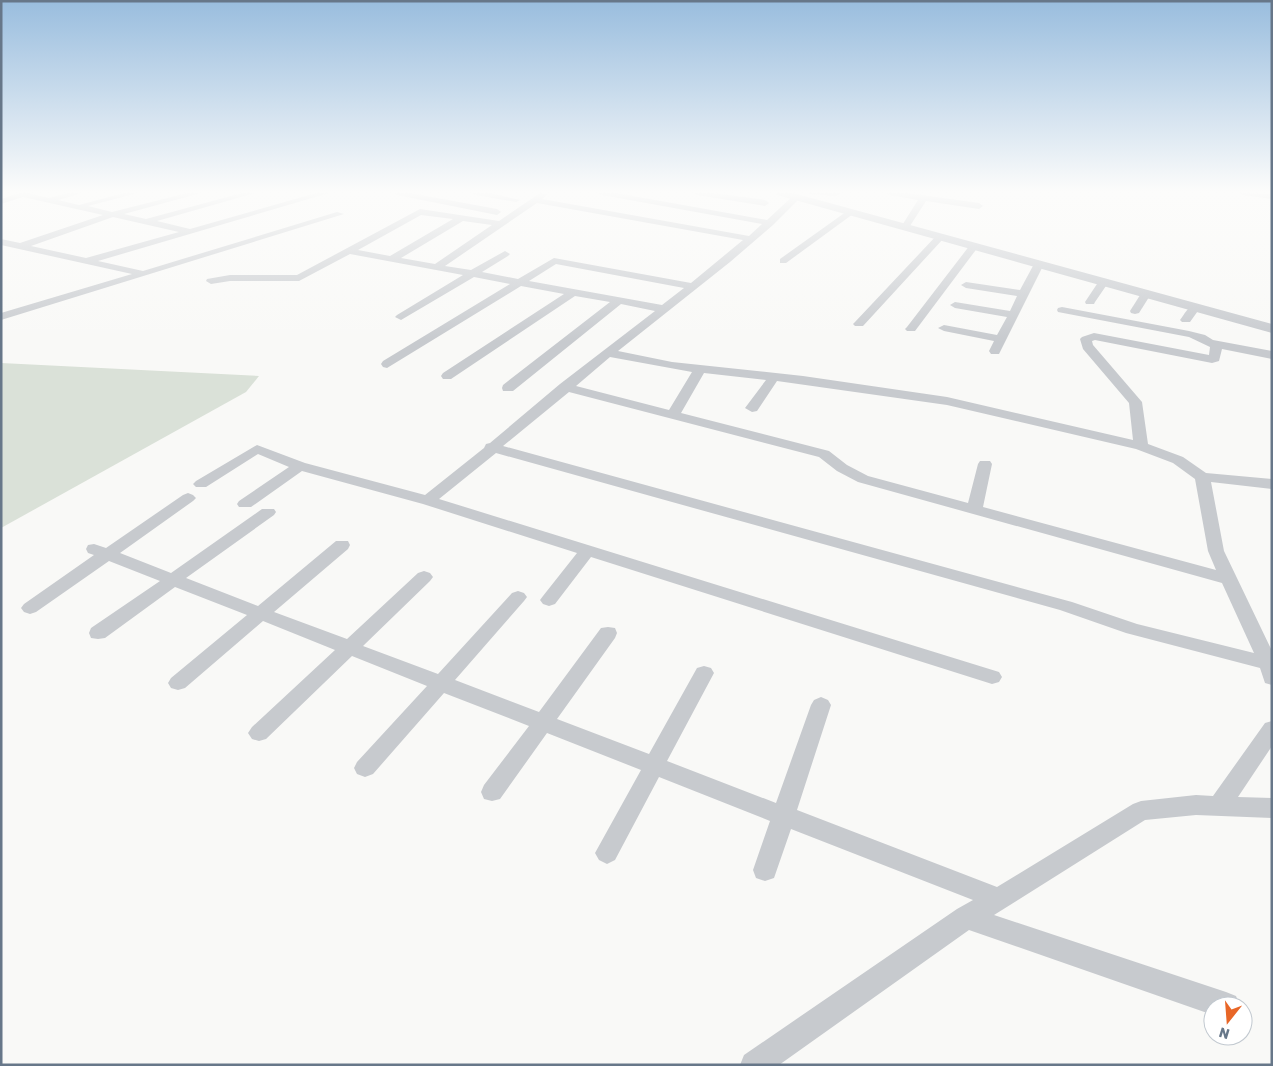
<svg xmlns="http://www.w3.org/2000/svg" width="1273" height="1066" font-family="Rubik,sans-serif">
<rect width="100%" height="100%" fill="#f9f9f7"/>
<!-- green -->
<polygon fill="#dae1d8" points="1,363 259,376 246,392 1,528"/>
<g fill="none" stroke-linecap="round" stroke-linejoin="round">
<!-- service -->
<polygon fill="#c7cace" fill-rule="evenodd" points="808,193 841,193 836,196 810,194"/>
<!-- minor -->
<g fill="#c7cace" fill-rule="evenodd">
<path d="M20 193H32L31 194 49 198 68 193H82L58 200 79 205 124 193H138L88 206 112 212 187 193H201L124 214 146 219 242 193H255L157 221 190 229 316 193H329L98 261 143 271 337 212 344 214 1 320V313L132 274 1 245V239L20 243 103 215 23 197 1 204V199ZM113 217 179 232 86 258 31 246Z"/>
<polygon points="393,193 410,193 497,209 501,212 497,215 397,195"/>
<polygon points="472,193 490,193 520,200 516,202 476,195"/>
<path d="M540 193 548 194 542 199 749 236 762 224 602 195 598 193H616L767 220 794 195 801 197 773 225 730 262 618 351 672 362 803 376 947 397 1133 440 1129 403 1083 349 1080 339 1082 337 1094 333 1209 355 1210 347 1189 337 1058 312 1057 310 1058 308 1062 307 1189 331 1205 335 1213 340 1272 351V359L1222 349 1219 361 1212 363 1095 340 1092 341 1093 345 1142 402 1148 444 1183 457 1206 473 1272 479V489L1211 482 1224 551 1272 651V685L1265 683 1260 668 1126 633 1060 610 496 453 439 499 999 672 1002 677 999 682 992 684 591 557 555 604 549 606 543 604 540 600 543 596 577 553 423 504 302 471 251 507H239L237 504 239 501 289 467 258 454 206 487H196L193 484 196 481 257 445 305 463 425 495 484 448 486 444 490 443 560 384 655 311 621 304 513 391H503L502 388 503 385 610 302 575 296 451 379H443L441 376 443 373 564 294 521 286 387 368 383 367 381 364 383 361 510 284 474 277 401 320 395 317 397 315 463 275 350 254 299 281H230L211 284 206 281 207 279 230 275H297L420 209 499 221ZM537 203 743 240 691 283 554 258 518 279 482 272 508 256 510 254 505 251 471 270 445 266ZM421 215 453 219 390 256 358 250ZM463 221 492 225 435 264 401 258ZM556 264 684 288 662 305 529 281ZM610 357 692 372 669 410 576 386ZM704 373 766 380 745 408 752 412 757 411 777 381 947 405 1136 449 1173 463 1195 479 1208 551 1216 570 983 507 992 464 990 461H980L978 464 968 503 868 476 847 465 829 451 681 413ZM569 392 819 457 837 471 858 482 1222 583 1254 653 1137 624 1072 602 503 446Z"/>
<polygon points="693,193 713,193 765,200 769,203 765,206 697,195"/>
<polygon points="886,193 907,193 979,203 983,206 979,209 926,201 908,229 905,230 901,227 918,200 890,195"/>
<polygon points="1239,193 1272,194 1272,199 1243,195"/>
<polygon points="850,209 854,212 853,214 786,263 780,263 780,259"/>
<polygon points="940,234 943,235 943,239 863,326 855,326 853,324 855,322 937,235"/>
<polygon points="973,244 978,247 915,331 907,331 905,329 907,327 970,245"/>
<polygon points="1039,261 1044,264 999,354 991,354 989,351 994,341 944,331 938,328 944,325 997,335 1007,317 955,308 950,305 955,302 1010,311 1017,296 966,288 961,285 966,282 1020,290 1034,264"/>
<polygon points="1103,280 1108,283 1095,302 1094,304 1086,304 1085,302 1099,281"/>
<polygon points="1146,291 1151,294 1139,313 1135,314 1131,313 1130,311 1142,292"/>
<path d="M1195 305 1199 306 1200 308 1190 322H1182L1180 320C1184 315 1188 306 1195 305Z"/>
<polygon points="188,493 193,495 196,498 193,501 120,553 171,573 262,509 274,509 276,512 274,515 186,578 258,606 336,541 348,541 350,545 348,549 274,612 347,639 418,573 424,571 430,573 433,577 430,581 363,646 438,674 512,593 518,591 524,593 527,597 524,601 455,680 539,712 601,628 608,627 615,628 617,633 615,638 557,719 649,754 697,668 704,666 711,668 714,673 667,761 776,803 811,705 814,700 821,697 828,700 831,705 797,810 997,887 1133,804 1141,801 1196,795 1213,796 1265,723 1272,721 1272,746 1238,797 1272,798 1272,818 1196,815 1145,820 994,915 1226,992 1236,996 1240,1006 1213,1006 1213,1015 969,930 779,1065 740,1065 744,1055 957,909 973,900 791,829 774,878 765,881 756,878 753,870 770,821 659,777 615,860 607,864 599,860 595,853 641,770 547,733 500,799 492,801 484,799 481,792 484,785 529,726 444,693 373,774 365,777 357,774 354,768 357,762 427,686 352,656 266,739 259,741 252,739 248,733 252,727 335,650 263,621 185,688 178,690 171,688 168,683 171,678 247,615 175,587 105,638 98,639 91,638 89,633 91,628 160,581 109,561 36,612 30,614 24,612 21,608 24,604 94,555 88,553 86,549 88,545 94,544 106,548 183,495"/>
</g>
<!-- tertiary -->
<polygon fill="#c7cace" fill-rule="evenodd" points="776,193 793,193 1272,324 1272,333 777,195"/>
</g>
<!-- sky -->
<linearGradient id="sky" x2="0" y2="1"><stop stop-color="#99bdde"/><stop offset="0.56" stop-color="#fcfcfb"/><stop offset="1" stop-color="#fcfcfb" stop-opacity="0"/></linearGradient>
<rect width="1273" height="342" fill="url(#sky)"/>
<!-- border -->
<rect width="1273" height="1066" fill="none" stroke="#677789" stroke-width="5"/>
<!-- north arrow -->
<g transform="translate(1228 1021) rotate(197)"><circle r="24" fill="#ffffff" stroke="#c2c9d0"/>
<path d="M0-4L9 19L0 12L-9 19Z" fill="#e86627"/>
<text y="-8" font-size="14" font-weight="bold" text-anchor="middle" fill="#677789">N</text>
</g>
</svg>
